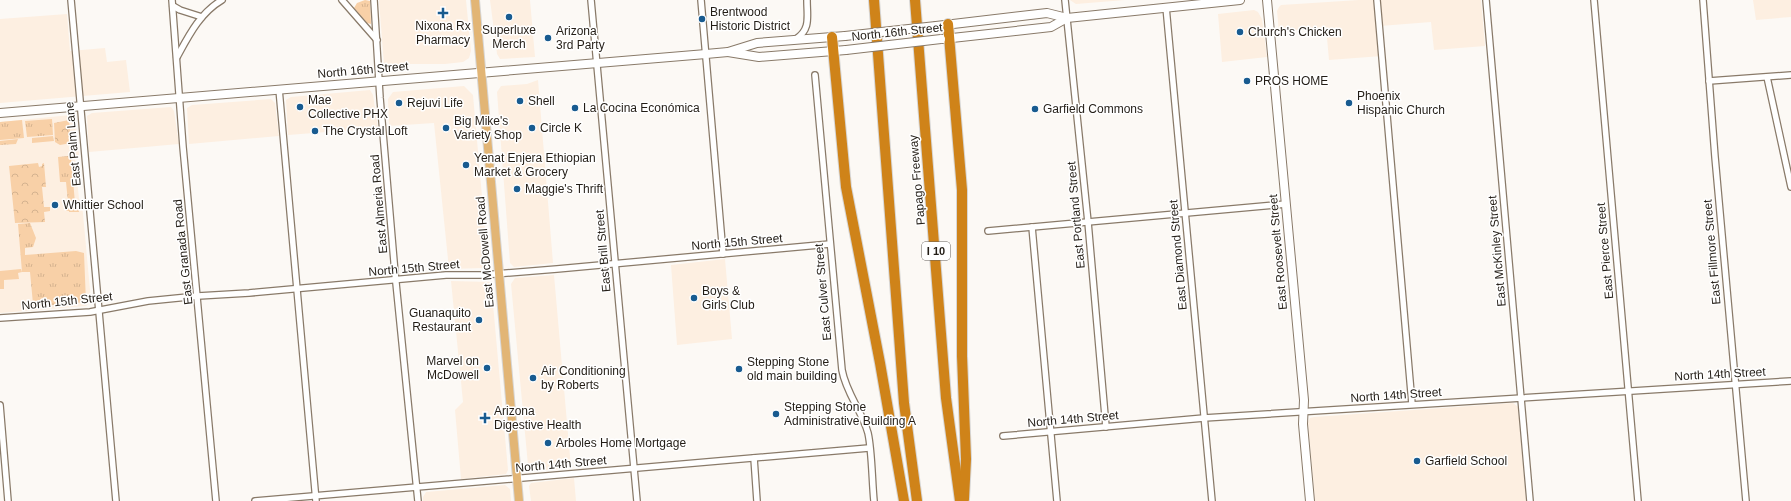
<svg xmlns="http://www.w3.org/2000/svg" width="1791" height="501" font-family="Arial,sans-serif">
<defs>
<pattern id="grass-tufts" width="24" height="20" patternUnits="userSpaceOnUse"><rect width="24" height="20" fill="#f8d0a7"/><path d="M3 7l-1-3M5 7V3M7 7l1-3M15 17l-1-3M17 17v-4M19 17l1-3" fill="none" stroke="#d4b28f"/></pattern>
<pattern id="park-crowns" width="20" height="18" patternUnits="userSpaceOnUse"><rect width="20" height="18" fill="#f8d0a7"/><path d="M2 6a3 3 0 1 1 6 0M12 15a3 3 0 1 1 6 0" fill="none" stroke="#d4b28f"/></pattern>
</defs>
<rect width="100%" height="100%" fill="#fcf9f5"/>
<!-- built -->
<g fill="#fdefe1">
<polygon points="379,0 466,0 471,51 469,58 463,62 445,64 403,64 390,69 387,69 384,65"/>
<polygon points="490,0 530,0 535,57 500,59 497,54"/>
<polygon points="1070,0 1125,0 1076,4"/>
<polygon points="1359,0 1481,0 1485,46 1434,50 1431,22 1380,26 1382,56 1329,60 1326,27 1279,32 1277,11 1279,7 1281,5"/>
<polygon points="1753,0 1791,0 1791,17 1756,20"/>
<polygon points="1254,10 1258,12 1262,19 1267,57 1222,62 1218,14"/>
<polygon points="67,14 70,51 105,48 107,62 126,60 130,92 0,103 0,19"/>
<polygon points="538,80 553,263 514,267 510,263 497,92 501,86 527,84"/>
<polygon points="464,86 473,95 488,264 484,268 449,269 434,123 389,126 388,99 393,92"/>
<polygon points="370,90 373,95 378,128 288,135 286,100 291,97"/>
<polygon points="271,99 275,103 279,136 189,144 187,108 192,105"/>
<polygon points="171,107 174,111 179,144 89,152 87,116 92,113"/>
<polygon points="71,115 75,118 79,155 75,159 79,199 82,203 91,301 86,306 0,313 0,122"/>
<polygon points="725,259 732,339 677,345 671,265"/>
<polygon points="554,275 571,468 531,471 528,465 511,284 515,278"/>
<polygon points="451,281 491,282 508,470 506,474 461,479 455,410 463,402"/>
<polygon points="1513,403 1518,407 1526,501 1315,501 1308,422 1310,418 1314,417"/>
<polygon points="574,478 576,501 531,501 529,486 531,483"/>
<polygon points="505,485 510,489 511,501 423,501 423,497 426,492"/>
</g>
<!-- grass -->
<g fill="url(#grass-tufts)">
<polygon points="365,0 370,1 371,24 367,23 354,8 357,3"/>
<polygon points="52,119 53,135 27,137 25,121"/>
<polygon points="22,120 24,138 0,140 0,122"/>
<polygon points="53,136 54,141 32,143 32,138"/>
<polygon points="18,139 16,144 0,145 0,141"/>
<polygon points="68,154 71,157 75,203 78,205 79,212 69,212 69,211 66,211 65,202 68,202 66,182 60,182 58,157 68,156"/>
<polygon points="30,223 36,238 33,247 25,248 25,255 76,251 84,253 86,302 31,307 33,304 30,272 22,272 18,224"/>
</g>
<!-- park -->
<g fill="url(#park-crowns)">
<polygon points="69,120 71,143 60,145 55,142 54,123"/>
<polygon points="38,163 39,167 42,166 42,164 44,163 46,187 42,187 44,207 50,207 50,211 44,212 45,222 15,223 9,166"/>
</g>
<!-- pitch -->
<polygon fill="#f8d0a7" points="21,269 22,272 18,273 19,279 4,280 4,289 0,289 0,271"/>
<g fill="none" stroke-linecap="round" stroke-linejoin="round">
<!-- street casing -->
<g stroke="#897a69" stroke-width="8">
<g id="street">
<polyline points="71,0 116,501"/>
<polyline points="172,0 183,147 216,501"/>
<polyline points="342,0 377,40"/>
<polyline points="374,0 380,98 395,273 418,501"/>
<polyline points="591,0 637,501"/>
<polyline points="701,0 723,254"/>
<polyline points="1065,0 1088,222 1106,427"/>
<polyline points="1377,0 1412,404"/>
<polyline points="1486,0 1530,501"/>
<polyline points="1594,0 1638,501"/>
<polyline points="1703,0 1715,157 1746,501"/>
<polyline points="173,6 180,10 202,17"/>
<polyline points="1166,7 1212,501"/>
<path d="M796 39C811 29 807 17 807 0"/>
<path d="M177 57C189 35 200 13 222 0"/>
<path d="M815 75 842 370C846 393 862 411 868 433 872 451 872 481 874 501"/>
<polyline points="1767,77 1791,187"/>
<polyline points="1709,81 1791,75"/>
<polyline points="279,89 316,501"/>
<polyline points="1032,227 1057,501"/>
<polyline points="988,231 1286,204"/>
<polyline points="0,318 90,312 148,301 198,296 249,293 446,275 483,275 557,269 830,244"/>
<polyline points="0,405 8,501"/>
<polyline points="1003,436 1204,418 1791,381"/>
<polyline points="754,458 757,501"/>
<polyline points="255,501 869,448"/>
</g>
</g>
<!-- secondary casing -->
<g stroke="#897a69" stroke-width="10">
<g id="secondary">
<polyline points="1267,0 1304,400 1303,424 1310,501"/>
<polyline points="936,26 1047,13 1067,18 1240,0"/>
<polyline points="943,39 1051,27 1067,18"/>
<polyline points="728,52 759,57 846,50"/>
<polyline points="0,113 706,54 728,52 757,43 845,36"/>
</g>
</g>
<!-- primary casing -->
<g stroke="#d7d6d5" stroke-width="10">
<polyline id="primary" points="475,0 519,501"/>
</g>
<!-- highway casing -->
<g stroke="#d7d6d5" stroke-width="12">
<g id="highway">
<polyline points="874,0 904,403 917,501"/>
<polyline points="915,0 946,398 960,501"/>
<polyline points="948,24 962,190 962,356 966,459 964,499"/>
<polyline points="832,37 846,187 880,363 904,501"/>
</g>
</g>
<!-- street -->
<use href="#street" stroke="#fff" stroke-width="5.5"/>
<!-- secondary -->
<use href="#secondary" stroke="#fff" stroke-width="8"/>
<!-- primary -->
<use href="#primary" stroke="#e2b575" stroke-width="8"/>
<!-- highway -->
<use href="#highway" stroke="#cf8319" stroke-width="10"/>
<!-- secondary-bridge casing -->
<g stroke="#897a69" stroke-width="10" stroke-linecap="butt">
<g id="secondary-bridge">
<polyline points="845,36 936,26"/>
<polyline points="846,50 941,39"/>
</g>
</g>
<!-- secondary-bridge -->
<use href="#secondary-bridge" stroke="#fff" stroke-width="8"/>
</g>
<!-- markers -->
<g fill="#185b90" stroke="#fff" stroke-width="1.5">
<path d="M441 7h4v4h4v4h-4v4h-4v-4h-4v-4h4z"/>
<circle cx="509" cy="17" r="4"/>
<circle cx="702" cy="19" r="4"/>
<circle cx="1240" cy="32" r="4"/>
<circle cx="548" cy="38" r="4"/>
<circle cx="1247" cy="81" r="4"/>
<circle cx="520" cy="101" r="4"/>
<circle cx="399" cy="103" r="4"/>
<circle cx="1349" cy="103" r="4"/>
<circle cx="300" cy="107" r="4"/>
<circle cx="575" cy="108" r="4"/>
<circle cx="1035" cy="109" r="4"/>
<circle cx="446" cy="128" r="4"/>
<circle cx="532" cy="128" r="4"/>
<circle cx="315" cy="131" r="4"/>
<circle cx="466" cy="165" r="4"/>
<circle cx="517" cy="189" r="4"/>
<circle cx="55" cy="205" r="4"/>
<circle cx="694" cy="298" r="4"/>
<circle cx="479" cy="320" r="4"/>
<circle cx="487" cy="368" r="4"/>
<circle cx="739" cy="369" r="4"/>
<circle cx="533" cy="378" r="4"/>
<circle cx="776" cy="414" r="4"/>
<path d="M483 412h4v4h4v4h-4v4h-4v-4h-4v-4h4z"/>
<circle cx="548" cy="443" r="4"/>
<circle cx="1417" cy="461" r="4"/>
</g>
<g text-anchor="middle" stroke-width="3" stroke-linejoin="round" paint-order="stroke">
<!-- shield labels -->
<rect fill="#fff" stroke="#65615c" stroke-width="1" x="922" y="242" width="28" height="18" rx="3"/>
<g font-size="11" font-weight="bold" fill="#231d16">
<text x="936" y="255">I 10</text>
</g>
<!-- poi labels -->
<g font-size="12" fill="#231d16" stroke="#fff" text-anchor="start">
<text x="710" y="16">Brentwood<tspan x="710" dy="14">Historic District</tspan></text>
<text x="443" y="30" text-anchor="middle">Nixona Rx<tspan x="443" dy="14">Pharmacy</tspan></text>
<text x="509" y="34" text-anchor="middle">Superluxe<tspan x="509" dy="14">Merch</tspan></text>
<text x="556" y="35">Arizona<tspan x="556" dy="14">3rd Party</tspan></text>
<text x="1248" y="36">Church's Chicken</text>
<text x="1255" y="85">PROS HOME</text>
<text x="1357" y="100">Phoenix<tspan x="1357" dy="14">Hispanic Church</tspan></text>
<text x="308" y="104">Mae<tspan x="308" dy="14">Collective PHX</tspan></text>
<text x="528" y="105">Shell</text>
<text x="407" y="107">Rejuvi Life</text>
<text x="583" y="112">La Cocina Económica</text>
<text x="1043" y="113">Garfield Commons</text>
<text x="454" y="125">Big Mike's<tspan x="454" dy="14">Variety Shop</tspan></text>
<text x="540" y="132">Circle K</text>
<text x="323" y="135">The Crystal Loft</text>
<text x="474" y="162">Yenat Enjera Ethiopian<tspan x="474" dy="14">Market &amp; Grocery</tspan></text>
<text x="525" y="193">Maggie's Thrift</text>
<text x="63" y="209">Whittier School</text>
<text x="702" y="295">Boys &amp;<tspan x="702" dy="14">Girls Club</tspan></text>
<text x="471" y="317" text-anchor="end">Guanaquito<tspan x="471" dy="14">Restaurant</tspan></text>
<text x="479" y="365" text-anchor="end">Marvel on<tspan x="479" dy="14">McDowell</tspan></text>
<text x="747" y="366">Stepping Stone<tspan x="747" dy="14">old main building</tspan></text>
<text x="541" y="375">Air Conditioning<tspan x="541" dy="14">by Roberts</tspan></text>
<text x="784" y="411">Stepping Stone<tspan x="784" dy="14">Administrative Building A</tspan></text>
<text x="494" y="415">Arizona<tspan x="494" dy="14">Digestive Health</tspan></text>
<text x="556" y="447">Arboles Home Mortgage</text>
<text x="1425" y="465">Garfield School</text>
</g>
<!-- street labels -->
<g font-size="12" fill="#231d16" stroke="#fff">
<text transform="translate(897 32) rotate(-6)" y="4">North 16th Street</text>
<text transform="translate(363 70) rotate(-5)" y="4">North 16th Street</text>
<text transform="translate(73 144) rotate(-95)" y="4">East Palm Lane</text>
<text transform="translate(917 180) rotate(-95)" y="4">Papago Freeway</text>
<text transform="translate(379 204) rotate(-95)" y="4">East Almeria Road</text>
<text transform="translate(1076 215) rotate(-95)" y="4">East Portland Street</text>
<text transform="translate(737 242) rotate(-5)" y="4">North 15th Street</text>
<text transform="translate(603 251) rotate(-95)" y="4">East Brill Street</text>
<text transform="translate(1497 251) rotate(-95)" y="4">East McKinley Street</text>
<text transform="translate(1605 251) rotate(-95)" y="4">East Pierce Street</text>
<text transform="translate(183 252) rotate(-96)" y="4">East Granada Road</text>
<text transform="translate(485 252) rotate(-95)" y="4">East McDowell Road</text>
<text transform="translate(1278 252) rotate(-95)" y="4">East Roosevelt Street</text>
<text transform="translate(1712 252) rotate(-95)" y="4">East Fillmore Street</text>
<text transform="translate(1178 255) rotate(-95)" y="4">East Diamond Street</text>
<text transform="translate(414 268) rotate(-5)" y="4">North 15th Street</text>
<text transform="translate(823 292) rotate(-95)" y="4">East Culver Street</text>
<text transform="translate(67 301) rotate(-6)" y="4">North 15th Street</text>
<text transform="translate(1720 374) rotate(-3)" y="4">North 14th Street</text>
<text transform="translate(1396 395) rotate(-4)" y="4">North 14th Street</text>
<text transform="translate(1073 419) rotate(-5)" y="4">North 14th Street</text>
<text transform="translate(561 464) rotate(-5)" y="4">North 14th Street</text>
</g>
</g>
</svg>
